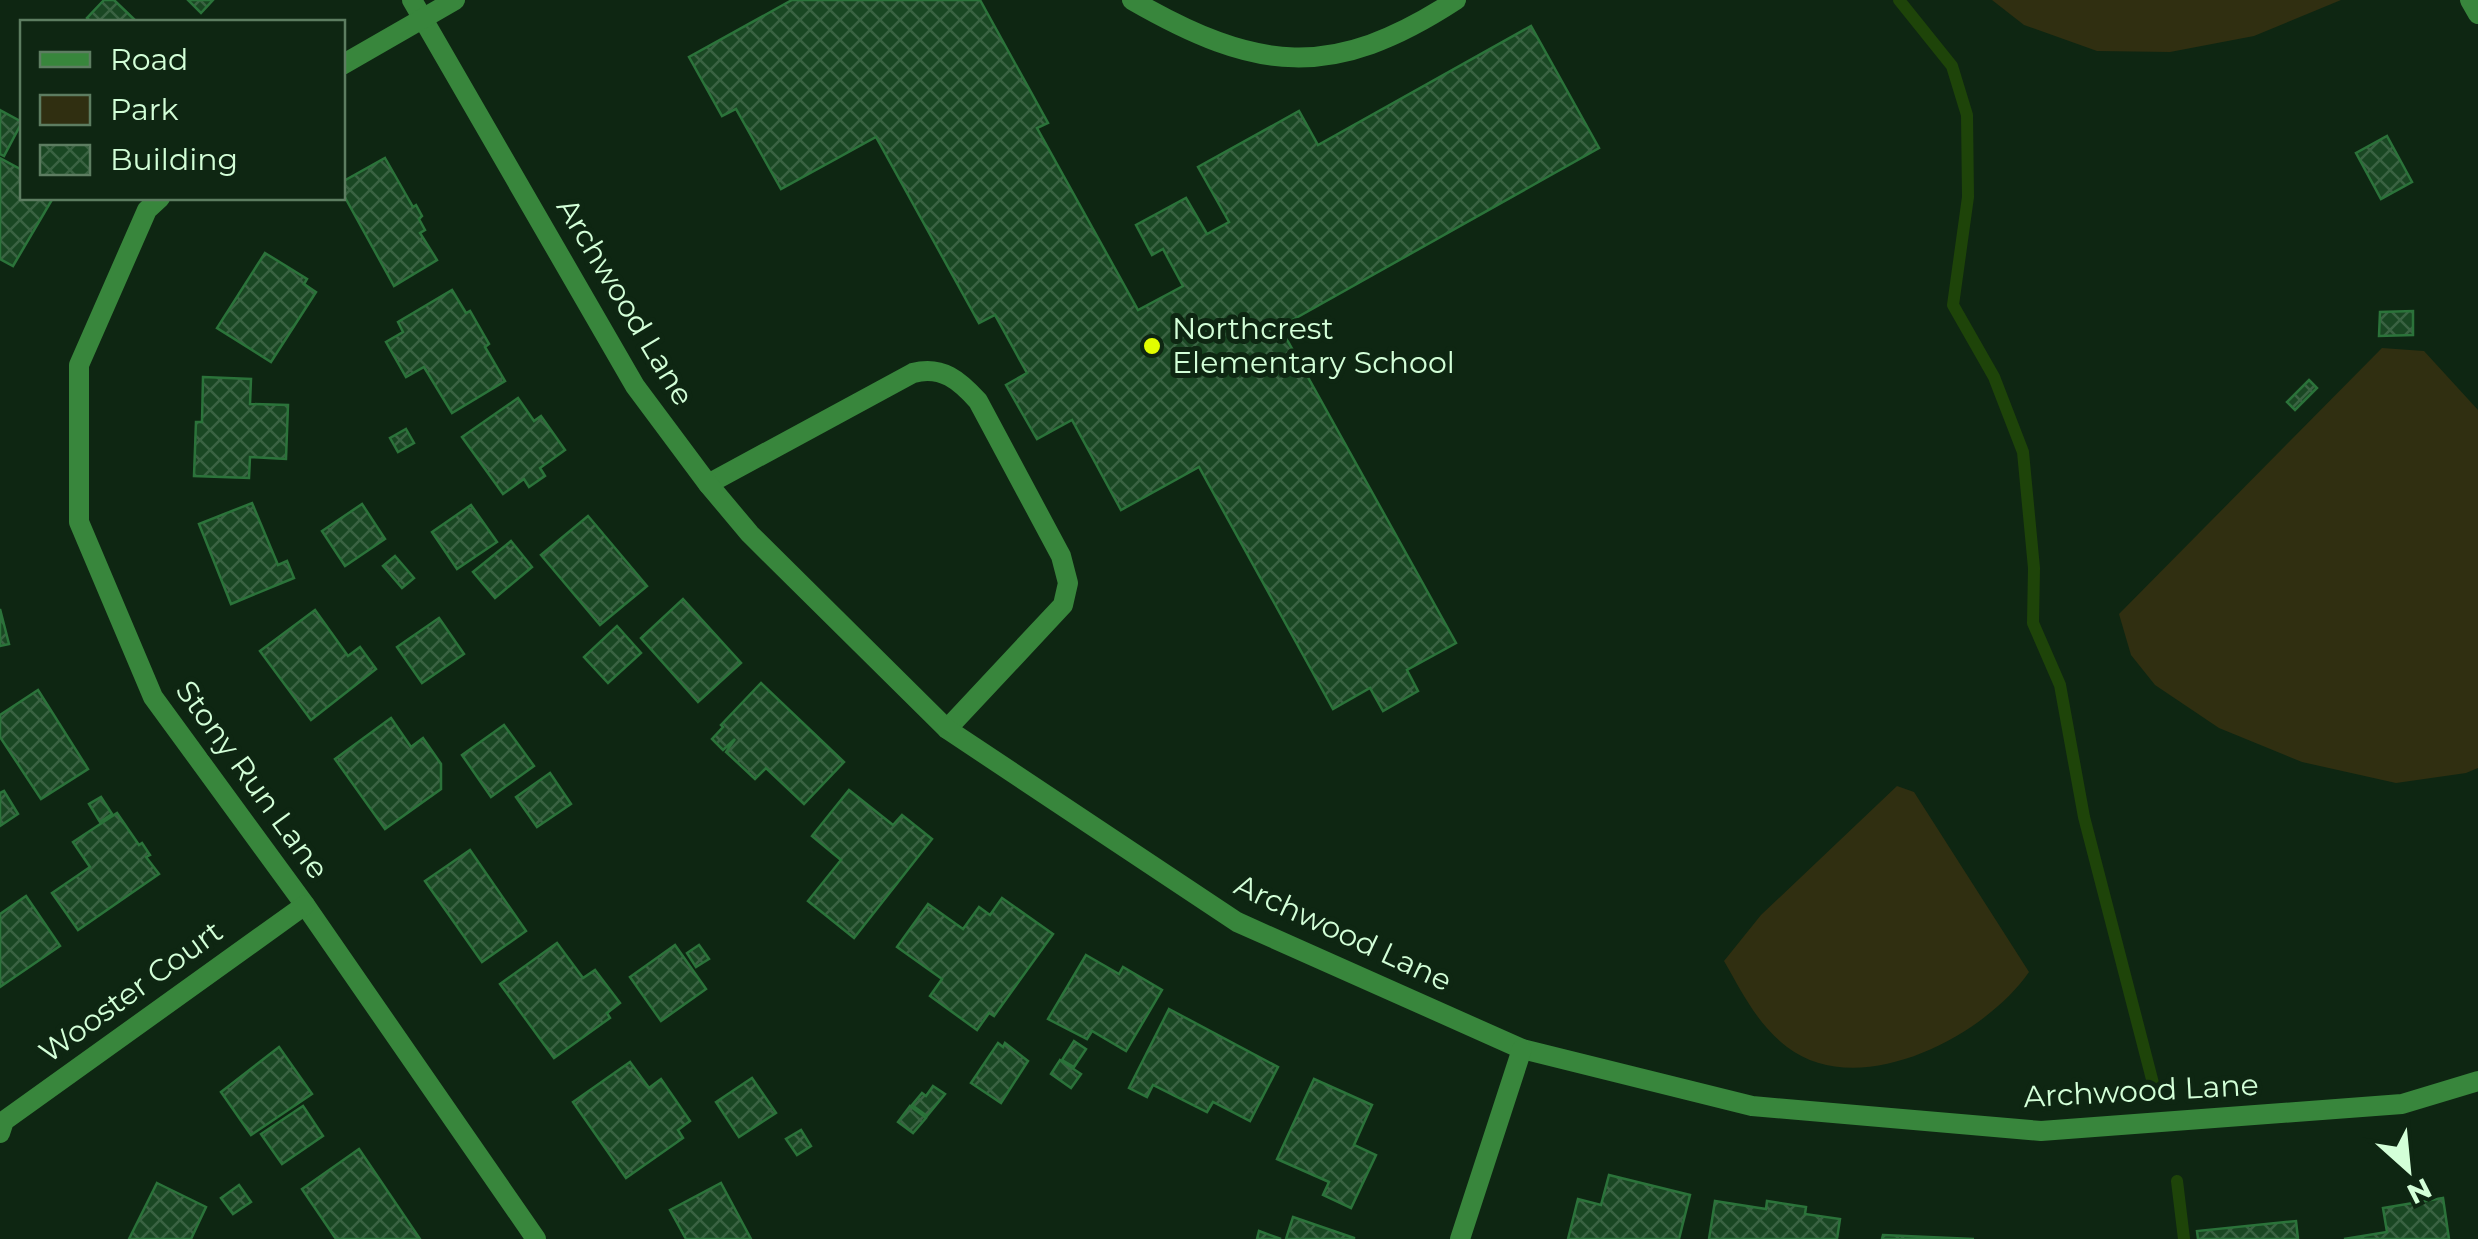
<svg xmlns="http://www.w3.org/2000/svg" width="2478" height="1239" font-family="Montserrat,sans-serif">
<defs>
<pattern id="building-cross-hatch" width="8" height="8" patternUnits="userSpaceOnUse" patternTransform="scale(2.5)"><rect width="8" height="8" fill="#1a4723"/><path d="M0 0l8 8M0 8l8-8" fill="none" stroke="#3a6342"/></pattern>
</defs>
<rect width="100%" height="100%" fill="#0e2612"/>
<!-- green -->
<g fill="#302f11">
<polygon points="1992,0 2341,0 2254,36 2170,52 2097,51 2024,25"/>
<polygon points="2382,348 2424,351 2478,410 2478,768 2466,773 2396,783 2302,762 2219,728 2155,685 2131,655 2119,614"/>
<path d="M1897 786 1914 792 2029 972C1984 1037 1859 1102 1787 1047 1757 1024 1742 992 1724 961L1761 915Z"/>
</g>
<g fill="none" stroke-linecap="round" stroke-linejoin="round">
<!-- stream -->
<g stroke="#1e4409" stroke-width="12">
<polyline points="1899,0 1952,66 1967,115 1968,197 1953,305 1994,377 2023,452 2034,568 2033,623 2060,685 2084,817 2154,1087"/>
<polyline points="2177,1181 2184,1239"/>
</g>
</g>
<!-- building -->
<g fill="url(#building-cross-hatch)" stroke="#2b733a" stroke-width="2.5">
<polygon points="104,0 114,0 137,22 91,22 87,18"/>
<polygon points="188,0 213,0 201,13"/>
<polygon points="792,0 980,0 1048,123 1037,128 1138,310 1183,286 1163,249 1152,255 1136,225 1186,198 1207,234 1229,222 1198,167 1299,111 1318,145 1531,26 1599,148 1280,327 1456,643 1407,670 1418,691 1383,711 1370,688 1333,709 1199,467 1121,510 1072,420 1037,439 1006,385 1027,373 995,315 979,323 876,137 781,189 736,109 722,116 689,57"/>
<polygon points="0,110 22,122 4,156 0,154"/>
<polygon points="2387,136 2412,182 2381,199 2356,153"/>
<polygon points="0,158 22,170 22,198 53,198 13,266 0,259"/>
<polygon points="385,158 413,207 416,205 422,216 419,219 425,230 420,233 437,260 394,286 342,192 342,182"/>
<polygon points="265,253 307,279 304,284 316,292 271,362 217,328"/>
<polygon points="452,290 466,313 470,311 489,344 485,347 505,381 452,413 424,367 406,377 386,342 403,332 398,322"/>
<polygon points="2413,311 2413,335 2379,336 2380,312"/>
<polygon points="203,377 251,379 250,404 288,405 286,459 250,457 249,478 194,476 196,422 202,422"/>
<polygon points="2309,380 2317,388 2295,410 2287,402"/>
<polygon points="518,398 534,421 541,416 565,450 540,468 545,476 529,487 524,479 503,494 462,437"/>
<polygon points="406,429 414,443 398,452 390,438"/>
<polygon points="252,503 278,565 287,561 294,578 231,604 199,524"/>
<polygon points="362,504 385,539 345,566 322,531"/>
<polygon points="471,505 497,542 457,569 432,532"/>
<polygon points="588,516 647,586 600,625 541,555"/>
<polygon points="511,541 532,567 495,598 473,572"/>
<polygon points="395,556 414,578 402,588 383,566"/>
<polygon points="683,599 741,663 698,702 641,638"/>
<polygon points="0,609 9,644 0,646"/>
<polygon points="315,610 348,656 360,647 376,669 311,720 260,651"/>
<polygon points="439,618 464,654 422,683 397,647"/>
<polygon points="617,626 641,653 608,683 584,657"/>
<polygon points="761,683 844,762 804,804 766,768 755,779 726,752 735,739 723,750 712,739 723,727 721,725"/>
<polygon points="38,690 88,769 41,799 0,737 0,715"/>
<polygon points="391,718 411,747 423,738 441,764 441,789 385,829 335,759"/>
<polygon points="504,725 534,766 491,797 462,755"/>
<polygon points="550,773 571,804 537,827 516,797"/>
<polygon points="849,790 893,825 902,815 932,839 854,938 808,901 841,860 812,836"/>
<polygon points="4,791 18,814 0,826 0,793"/>
<polygon points="101,797 112,814 100,822 89,804"/>
<polygon points="117,813 139,845 142,843 150,855 146,857 159,874 78,930 52,893 90,867 73,842"/>
<polygon points="470,850 526,931 482,962 425,881"/>
<polygon points="26,896 60,946 0,987 0,914"/>
<polygon points="1002,898 1053,934 994,1016 989,1013 977,1030 930,996 942,979 897,947 928,904 963,929 979,907 990,915"/>
<polygon points="557,943 583,978 595,970 620,1003 607,1013 610,1018 554,1058 500,984"/>
<polygon points="675,945 706,989 661,1021 630,977"/>
<polygon points="699,945 709,959 696,967 687,953"/>
<polygon points="1086,955 1119,974 1123,967 1162,990 1126,1051 1092,1031 1087,1039 1048,1019"/>
<polygon points="1169,1009 1278,1067 1250,1121 1213,1102 1207,1112 1153,1085 1147,1097 1129,1088"/>
<polygon points="1074,1041 1086,1049 1074,1067 1062,1060"/>
<polygon points="998,1043 1003,1047 1005,1043 1028,1061 1001,1103 971,1083"/>
<polygon points="279,1047 312,1094 251,1135 221,1092"/>
<polygon points="1060,1060 1081,1074 1071,1088 1051,1074"/>
<polygon points="630,1062 649,1088 661,1079 690,1121 678,1130 683,1138 626,1178 573,1102"/>
<polygon points="752,1078 776,1113 739,1137 716,1102"/>
<polygon points="1314,1079 1372,1105 1354,1145 1376,1155 1351,1208 1323,1195 1329,1182 1277,1159"/>
<polygon points="933,1086 945,1094 927,1116 912,1105 922,1093 926,1096"/>
<polygon points="303,1106 323,1136 282,1164 261,1134"/>
<polygon points="910,1106 926,1118 913,1133 898,1122"/>
<polygon points="801,1130 811,1146 797,1155 786,1139"/>
<polygon points="359,1149 420,1239 336,1239 302,1189"/>
<polygon points="1609,1175 1690,1195 1679,1239 1568,1239 1578,1199 1601,1205"/>
<polygon points="157,1183 206,1207 191,1239 129,1239"/>
<polygon points="721,1183 751,1239 686,1239 670,1210"/>
<polygon points="239,1185 251,1202 233,1214 221,1198"/>
<polygon points="2443,1198 2449,1239 2344,1239 2387,1232 2383,1208"/>
<polygon points="1715,1201 1766,1209 1767,1201 1806,1207 1805,1214 1840,1219 1837,1239 1709,1239"/>
<polygon points="1293,1217 1354,1238 1354,1239 1286,1239"/>
<polygon points="2296,1221 2298,1239 2198,1239 2197,1231"/>
<polygon points="1259,1231 1281,1239 1257,1239"/>
<polygon points="1883,1235 1974,1239 1882,1239"/>
</g>
<g fill="none" stroke-linecap="round" stroke-linejoin="round">
<!-- lane -->
<g stroke="#38863c" stroke-width="20">
<path d="M1132 0C1257 72 1332 81 1456 0"/>
<path d="M708 484 913 373C942 365 960 381 978 401L1061 556 1068 583 1063 605 947 729"/>
</g>
<!-- street -->
<g stroke="#38863c" stroke-width="20">
<polyline points="412,0 635,386 708,484 750,534 947,729 1237,922 1522,1049 1752,1106 2041,1131 2402,1104 2478,1081"/>
<polyline points="2470,0 2478,14"/>
<polyline points="342,65 455,0"/>
<polyline points="160,198 147,210 79,365 79,522 153,697 305,905 536,1239"/>
<polyline points="0,1133 4,1121 305,905"/>
<polyline points="1460,1239 1522,1049"/>
</g>
</g>
<!-- markers -->
<circle fill="#e2fe00" stroke="#0e2612" stroke-width="4" cx="1152" cy="346" r="10"/>
<g text-anchor="middle" stroke-width="10" stroke-linejoin="round" paint-order="stroke">
<!-- street labels -->
<g font-size="30" fill="#d3ffd8" stroke="#0e2612">
<text transform="translate(625 302) rotate(59)" y="10">Archwood Lane</text>
<text transform="translate(252 780) rotate(54)" y="10">Stony Run Lane</text>
<text transform="translate(1343 933) rotate(25)" y="10">Archwood Lane</text>
<text transform="translate(131 992) rotate(-36)" y="10">Wooster Court</text>
<text transform="translate(2141 1091) rotate(-3)" y="10">Archwood Lane</text>
</g>
<!-- poi labels -->
<g font-size="30" fill="#d3ffd8" stroke="#0e2612" text-anchor="start">
<text x="1172" y="339">Northcrest<tspan x="1172" dy="34">Elementary School</tspan></text>
</g>
</g>
<!-- legend -->
<rect x="20" y="20" width="325" height="180" fill="#0e2612" stroke="#5d7d61" stroke-width="2.5"/>
<rect x="40" y="52" width="50" height="15" fill="#38863c" stroke="#5d7d61" stroke-width="2.5"/>
<text x="110" y="70" font-size="30" fill="#d3ffd8">Road</text>
<rect x="40" y="95" width="50" height="30" fill="#302f11" stroke="#5d7d61" stroke-width="2.5"/>
<text x="110" y="120" font-size="30" fill="#d3ffd8">Park</text>
<rect x="40" y="145" width="50" height="30" fill="url(#building-cross-hatch)" stroke="#5d7d61" stroke-width="2.5"/>
<text x="110" y="170" font-size="30" fill="#d3ffd8">Building</text>
<!-- north arrow -->
<g transform="translate(2408 1169) rotate(153)" stroke="#0e2612" stroke-width="8" paint-order="stroke">
<path d="M0-8L18 38L0 25L-18 38Z" fill="#d3ffd8"/>
<text y="-15" font-size="28" font-weight="bold" text-anchor="middle" fill="#d3ffd8">N</text>
</g>
</svg>
